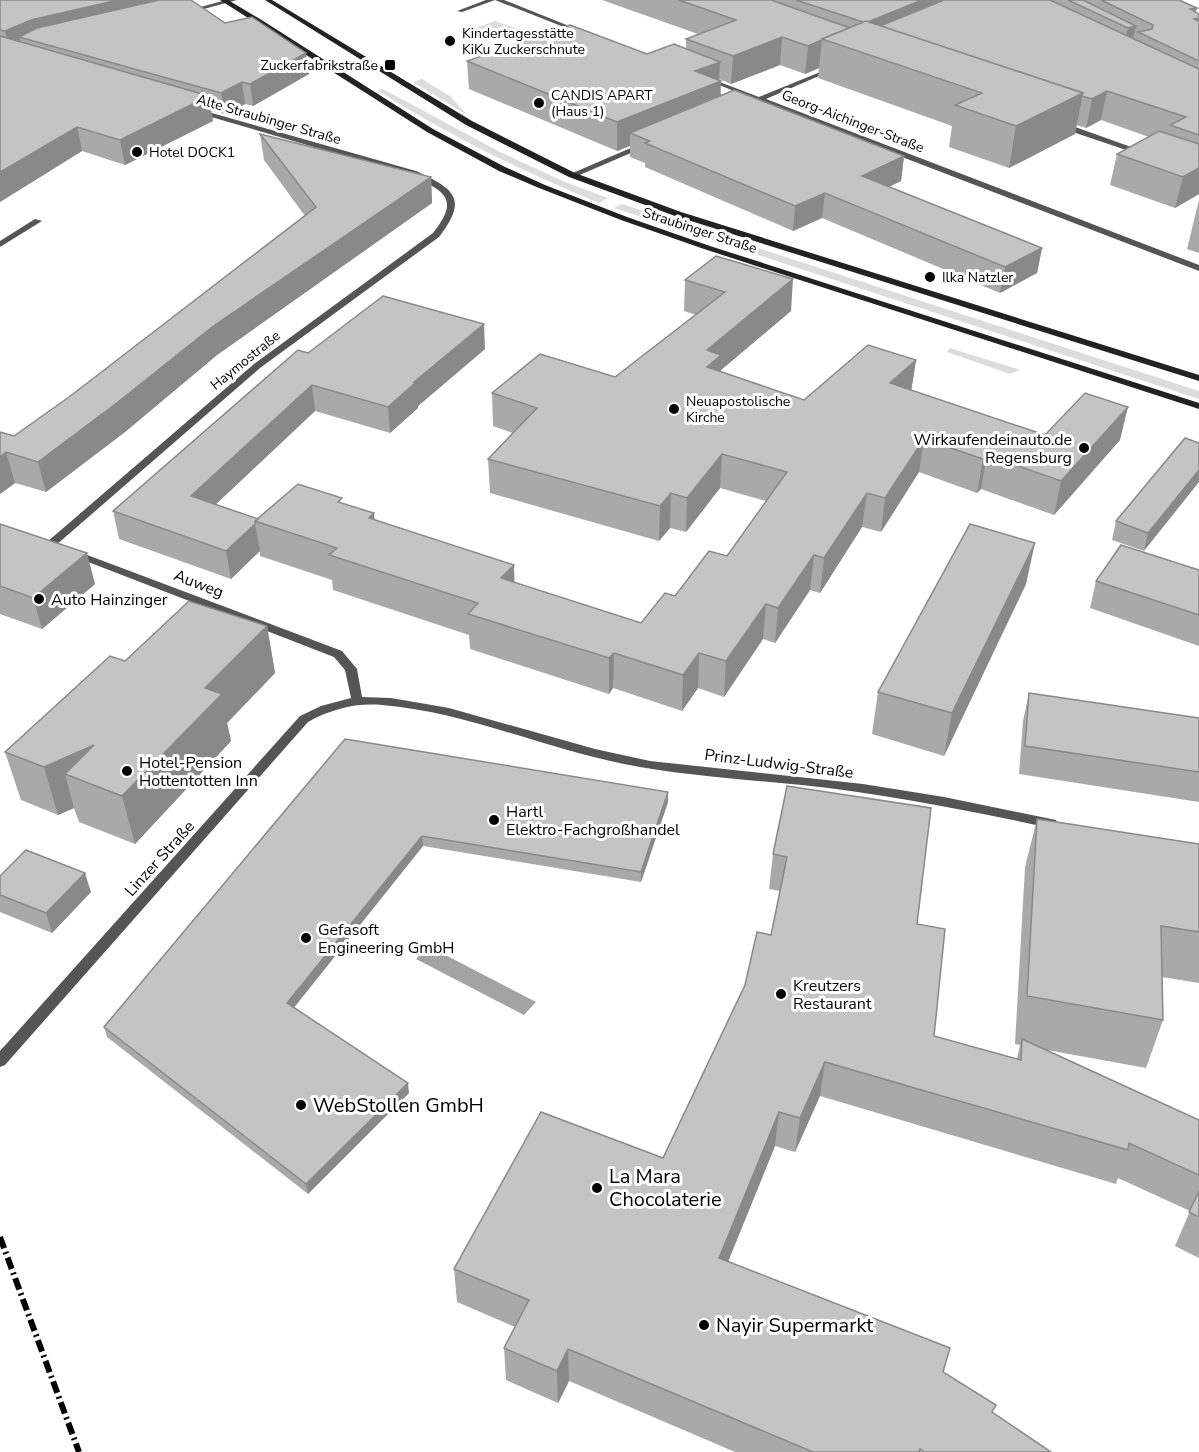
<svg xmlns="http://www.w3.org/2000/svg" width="1199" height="1452" font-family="'Nunito Sans',sans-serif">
<rect width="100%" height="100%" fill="#fff"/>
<!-- green -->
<g fill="#dcdcdc">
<polygon points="495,21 518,29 495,37 473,29"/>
<polygon points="422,79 450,96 467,115 413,82"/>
<path d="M383 89 500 152 565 182 608 198 599 203C521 171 448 135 377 90Z"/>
<polygon points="622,204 1199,391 1199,399 614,208"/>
<polygon points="950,348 1020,370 1010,374 947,352"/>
</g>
<!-- water -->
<polygon fill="#a3a3a3" points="428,946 536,1002 524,1015 416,959"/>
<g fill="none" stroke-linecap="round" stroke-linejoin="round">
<!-- lane -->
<g fill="#555" fill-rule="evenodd">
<polygon points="486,0 495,0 462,12 457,11"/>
<polygon points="35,219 42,221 0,247 0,241"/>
</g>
<!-- street -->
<g fill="#555" fill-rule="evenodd">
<polygon points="226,0 237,0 189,13 186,11"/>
<polygon points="495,0 504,0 584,32 579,33"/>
<polygon points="830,68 835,69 766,99 1199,265 1199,271 759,102 754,102 754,99 704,79 709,78 759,97"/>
<path d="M194 108 416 171C454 189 469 198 439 237L260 368 55 546H47L46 544 47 542 254 364 433 233C461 198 444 191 410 175L194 112Z"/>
<polygon points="1058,123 1064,123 1148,153 1141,155 1058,127"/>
<polygon points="640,144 647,146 575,177 568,175"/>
<path d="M74 550 342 651 357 669 362 697 391 698 449 708 595 749 650 761 863 784 944 797 1056 820 1057 823 1056 826 1051 828C980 813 909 799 836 789 766 780 694 778 624 764 543 748 466 712 382 705 355 703 332 709 308 722L5 1065 0 1067V1051L300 716 321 706 351 698 345 670 334 657 70 555 69 553Z"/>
</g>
<!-- secondary -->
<g fill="#222" fill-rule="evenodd">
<polygon points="220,0 228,0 260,19 433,129 505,167 545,185 627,217 710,246 1199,403 1199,409 704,249 621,220 539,188 499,171 427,132"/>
<polygon points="265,0 272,0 472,121 575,173 681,212 1199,375 1199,381 675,216 569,177 466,125"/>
</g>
<!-- rail -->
<polyline stroke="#000" stroke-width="6" stroke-dasharray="12 4 2 4" stroke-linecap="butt" points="0,1237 79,1452"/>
</g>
<!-- wall -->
<g fill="#a9a9a9">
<polygon points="0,0 186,1 309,74 253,106 245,104 225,114 211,111 213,121 125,165 82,151 0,202"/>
<polygon points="602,0 1179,0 1199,14 1199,194 1175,208 1110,185 1117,154 1149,137 1101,120 1086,128 1076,125 1075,134 1009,168 949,147 952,126 818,78 819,68 805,74 780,65 731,84 719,79 721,96 904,156 901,181 889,187 1042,248 1037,273 1000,293 822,218 793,231 645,167 645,163 630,157 630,146 617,151 469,89 467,61 647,54 686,49 686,39 698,34"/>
<polygon points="260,134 431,177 432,203 217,355 125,432 46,492 15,483 0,494 0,432 14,436 69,397 305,216 264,160"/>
<polygon points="1199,200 1199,253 1187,249"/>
<polygon points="685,280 791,311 721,370 720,372 804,400 916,360 911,390 1045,435 1120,440 1054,515 981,489 977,493 919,472 881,532 862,527 820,593 810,590 775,643 763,639 724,697 698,688 682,711 613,688 609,694 470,649 469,635 333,590 332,580 260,556 260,551 231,579 119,539 113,511 308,353 485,349 418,406 418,408 390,433 315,411 216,504 258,519 343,504 375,520 514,582 641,623 727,556 766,501 720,488 686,532 670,528 659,541 490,493 488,459 513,433 493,426 492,393 615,377 696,315 684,311"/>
<polygon points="1185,438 1144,551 1112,540 1116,521"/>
<polygon points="0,524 95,584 42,629 0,614"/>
<polygon points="1199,570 1199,646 1090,608 1096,581"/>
<polygon points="1026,584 944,756 872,734 878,692"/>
<polygon points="267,626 275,673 227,723 231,741 135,844 79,822 74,808 58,815 21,800 5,752 125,661"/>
<polygon points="1029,693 1199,718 1199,802 1019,774 1023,721"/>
<polygon points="345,739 668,802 641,882 423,846 293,1008 409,1093 308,1194 107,1037 104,1027"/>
<polygon points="787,786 917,924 934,1036 1017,1059 1020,1045 1015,1044 1025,867 1037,819 1199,844 1199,983 1162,977 1163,1020 1146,1068 1047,1050 1199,1120 1199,1258 1175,1246 1190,1211 1118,1178 1116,1184 820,1096 795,1152 775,1146 728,1262 943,1372 993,1413 1051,1452 735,1452 569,1381 558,1403 506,1380 504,1348 515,1327 457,1302 454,1269 663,1158 771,935 780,891 769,889 773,854"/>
<polygon points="0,876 91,892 52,933 0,912"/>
</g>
<!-- shaded-wall -->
<g fill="#898989">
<polygon points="118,0 172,0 19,37 22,49 10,54 5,31 31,20"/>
<polygon points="922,0 985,0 900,35 865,23"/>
<polygon points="1197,8 1194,19 1199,18 1199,42 1190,9"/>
<polygon points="1136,26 1130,53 1122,56 1128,28"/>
<polygon points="782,37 780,65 731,84 733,56"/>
<polygon points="822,40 819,68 805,74 808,46"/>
<polygon points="306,53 309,74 253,106 250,84"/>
<polygon points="720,62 719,82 721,81 720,109 630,133 630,146 617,151 617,122 695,71"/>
<polygon points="242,82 245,104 225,114 221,93"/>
<polygon points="1107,91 1101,120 1086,128 1092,99"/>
<polygon points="1083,93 1075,134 1009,168 1016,126"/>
<polygon points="209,96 213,121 125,165 120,140"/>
<polygon points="77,127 82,151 0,202 0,172"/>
<polygon points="904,156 901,181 859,201 862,176"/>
<polygon points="1199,168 1199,194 1175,208 1183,177"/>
<polygon points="431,177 432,203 217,355 125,432 46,492 38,462 212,327"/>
<polygon points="825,193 822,218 793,231 795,206"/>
<polygon points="1042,248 1037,273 1000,293 1005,267"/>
<polygon points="793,279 791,311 721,370 720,388 705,400 707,350"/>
<polygon points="484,324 485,349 418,406 418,408 390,433 388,407 414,382"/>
<polygon points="916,360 911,393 890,383"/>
<polygon points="312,385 315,411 196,523 191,496"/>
<polygon points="1128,407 1120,440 1054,515 1061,481"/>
<polygon points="924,439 919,472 881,532 885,498"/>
<polygon points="6,452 15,483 0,494 0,457"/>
<polygon points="722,454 720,488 686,532 687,498"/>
<polygon points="987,455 981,489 977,493 983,459"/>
<polygon points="1199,470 1199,482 1144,551 1148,533"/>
<polygon points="671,493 670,528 659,541 660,506"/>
<polygon points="867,493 862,527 820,593 824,558"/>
<polygon points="374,513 378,548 369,518"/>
<polygon points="255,524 260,551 231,579 226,551"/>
<polygon points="1035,543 1026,584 944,756 952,713"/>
<polygon points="87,553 95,584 42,629 33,598"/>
<polygon points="814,555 810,590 775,643 778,608"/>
<polygon points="514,565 515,600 501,578"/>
<polygon points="766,604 763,639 724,697 726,661"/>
<polygon points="267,626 275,673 227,723 231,741 135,844 122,796 205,688"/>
<polygon points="614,653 613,688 609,694 609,658"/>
<polygon points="699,653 698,688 682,711 683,675"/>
<polygon points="94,745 65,774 74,808 58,815 44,767"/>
<polygon points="668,792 668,802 641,882 641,872"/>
<polygon points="422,836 423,846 289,1014 287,1003"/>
<polygon points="85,873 91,892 52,933 46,913"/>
<polygon points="825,1062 820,1096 795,1152 800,1118"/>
<polygon points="408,1083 409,1093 308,1194 306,1184"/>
<polygon points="779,1112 775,1146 716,1291 719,1258"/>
<polygon points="568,1349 569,1381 558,1403 557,1371"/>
</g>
<!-- building -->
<g fill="#c4c4c4" stroke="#898989" stroke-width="1.5">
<polygon points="0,0 118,0 31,20 5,31 0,30"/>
<polygon points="159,0 191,0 225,23 252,17 306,53 250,84 242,82 221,93 19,37 37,28"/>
<polygon points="679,0 771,0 850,28 822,39 822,40 808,46 782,37 733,56 686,39 736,20"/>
<polygon points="796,0 922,0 868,22 863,22"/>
<polygon points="944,0 1050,0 1199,69 1199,135 1170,125 1186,117 1107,91 1092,99 1082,96 1083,93 880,26"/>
<polygon points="1068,0 1083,0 1136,26 1128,28"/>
<polygon points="1101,0 1179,0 1197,8 1190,9 1199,14 1199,18 1194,19 1199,21 1199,61 1138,32 1152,29 1153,25"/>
<polygon points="866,21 1083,93 1016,126 955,105 982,93 822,39"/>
<polygon points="570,25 647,54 674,44 720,62 695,71 721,81 617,122 467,61"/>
<polygon points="0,36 209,96 120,140 77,127 0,172"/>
<polygon points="734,90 904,156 862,176 1042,248 1005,267 825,193 795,206 645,143 650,141 630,133"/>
<polygon points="1159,131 1199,144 1199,168 1183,177 1117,154"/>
<polygon points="260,134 431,177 212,327 118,402 38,462 6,452 0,457 0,432 14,436 69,397 316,207"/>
<polygon points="716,256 793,279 707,350 721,355 707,367 804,400 868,345 916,360 890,383 1045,435 1085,393 1128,407 1061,481 987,455 983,459 924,439 885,498 867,493 824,558 814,555 778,608 766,604 726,661 699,653 683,675 614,653 609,658 468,614 478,603 329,555 337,548 255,521 298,484 342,498 338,502 374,513 369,518 514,565 501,578 641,623 665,593 675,596 709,551 727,556 787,472 722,454 687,498 671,493 660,506 488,459 537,408 492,393 540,354 615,377 725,292 685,280"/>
<polygon points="383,296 484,324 414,382 416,382 388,407 312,385 191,496 258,519 255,521 255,524 226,551 113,511 298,350 308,353"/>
<polygon points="1185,438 1199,443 1199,470 1148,533 1116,521"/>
<polygon points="0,524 87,553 33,598 0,586"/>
<polygon points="970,524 1035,543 952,713 878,692"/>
<polygon points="1121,545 1199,570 1199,615 1096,581"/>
<polygon points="189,601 267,626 205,688 222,694 122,796 65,774 94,745 44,767 5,752 110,656 125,661"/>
<polygon points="1029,693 1199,718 1199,772 1025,746"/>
<polygon points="345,739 668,792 641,872 422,836 287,1003 408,1083 306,1184 104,1027"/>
<polygon points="787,786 931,808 917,924 945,929 934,1036 1021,1060 1022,1039 1199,1120 1199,1175 1129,1143 1128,1150 825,1062 800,1118 779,1112 719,1258 950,1348 943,1372 996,1405 992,1412 1051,1452 924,1452 920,1449 919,1452 813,1452 568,1349 557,1371 504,1348 529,1300 454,1269 541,1112 663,1158 745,985 757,932 771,935 787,857 773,854"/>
<polygon points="1037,819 1199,844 1199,932 1161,926 1163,1020 1027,996"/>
<polygon points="26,850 85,873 46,913 0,895 0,876"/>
<polygon points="1199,1191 1199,1217 1189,1212"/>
</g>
<!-- markers -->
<g fill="#000" stroke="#fff" stroke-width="2">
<circle cx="450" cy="41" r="6"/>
<rect x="384" y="59" width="12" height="12" rx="3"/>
<circle cx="539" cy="103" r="6"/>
<circle cx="137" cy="152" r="6"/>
<circle cx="930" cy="277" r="6"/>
<circle cx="674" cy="409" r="6"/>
<circle cx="1084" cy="448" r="6"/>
<circle cx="39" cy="599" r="6"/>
<circle cx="127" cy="771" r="6"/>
<circle cx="494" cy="820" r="6"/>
<circle cx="306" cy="938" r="6"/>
<circle cx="781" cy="994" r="6"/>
<circle cx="301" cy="1105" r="6"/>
<circle cx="597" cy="1188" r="6"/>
<circle cx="704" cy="1325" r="6"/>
</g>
<g text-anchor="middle" stroke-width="6" stroke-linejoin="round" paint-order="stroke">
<!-- far-poi labels -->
<g font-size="14" fill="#000" stroke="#fff" text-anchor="start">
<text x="462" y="38">Kindertagesstätte<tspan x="462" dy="16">KiKu Zuckerschnute</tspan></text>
<text x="378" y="70" text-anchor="end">Zuckerfabrikstraße</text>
<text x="551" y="100">CANDIS APART<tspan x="551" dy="16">(Haus 1)</tspan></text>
<text x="149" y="157">Hotel DOCK1</text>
<text x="942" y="282">Ilka Natzler</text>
<text x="686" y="406">Neuapostolische<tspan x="686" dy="16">Kirche</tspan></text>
</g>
<!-- far-street labels -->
<g font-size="14" fill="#000" stroke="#fff">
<text transform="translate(269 119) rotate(16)" y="5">Alte Straubinger Straße</text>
<text transform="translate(853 121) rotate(21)" y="5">Georg-Aichinger-Straße</text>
<text transform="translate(700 230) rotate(18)" y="5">Straubinger Straße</text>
<text transform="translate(245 360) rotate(-39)" y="5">Haymostraße</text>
</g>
<!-- poi labels -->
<g font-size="16" fill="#000" stroke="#fff" text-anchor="start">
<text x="1072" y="445" text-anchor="end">Wirkaufendeinauto.de<tspan x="1072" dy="18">Regensburg</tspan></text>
<text x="51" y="605">Auto Hainzinger</text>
<text x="139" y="768">Hotel-Pension<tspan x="139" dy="18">Hottentotten Inn</tspan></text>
<text x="506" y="817">Hartl<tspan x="506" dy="18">Elektro-Fachgroßhandel</tspan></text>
<text x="318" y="935">Gefasoft<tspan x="318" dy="18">Engineering GmbH</tspan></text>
<text x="793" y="991">Kreutzers<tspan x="793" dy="18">Restaurant</tspan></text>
</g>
<!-- street labels -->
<g font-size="16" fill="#000" stroke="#fff">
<text transform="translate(199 583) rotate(21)" y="6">Auweg</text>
<text transform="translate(779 763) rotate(7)" y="6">Prinz-Ludwig-Straße</text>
<text transform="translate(159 858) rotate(-48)" y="6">Linzer Straße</text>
</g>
<!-- near-poi labels -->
<g font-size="20" fill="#000" stroke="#fff" text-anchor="start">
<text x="313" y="1112">WebStollen GmbH</text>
<text x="609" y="1183">La Mara<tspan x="609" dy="23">Chocolaterie</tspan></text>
<text x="716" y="1332">Nayir Supermarkt</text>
</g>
</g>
</svg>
